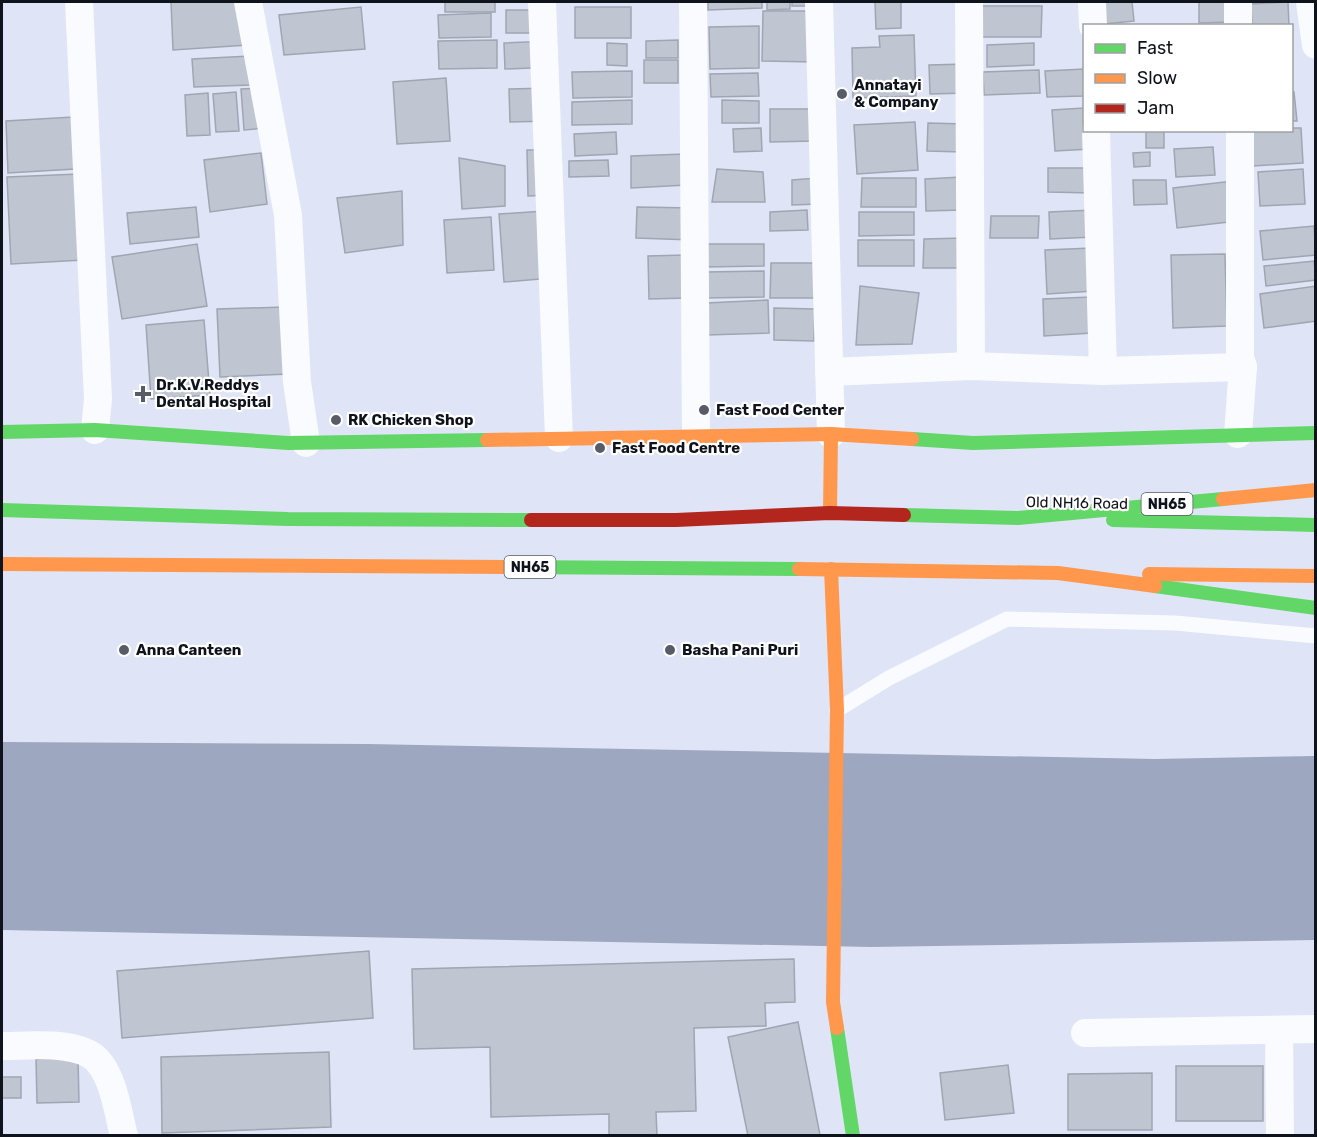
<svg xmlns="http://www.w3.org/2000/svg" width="1317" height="1137" font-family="Rubik,sans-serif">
<rect width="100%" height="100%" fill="#dfe5f6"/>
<!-- water -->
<polygon fill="#9da7bf" points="2,742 368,744 1155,759 1315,756 1315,940 871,947 2,930"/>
<!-- building -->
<g fill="#c0c5d2" stroke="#a0a5b1" stroke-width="1.5">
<polygon points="171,2 241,2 248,45 173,50"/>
<rect x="445" y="2" width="50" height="10"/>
<polygon points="708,2 762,2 762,8 708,10"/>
<polygon points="767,2 790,2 790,9 767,10"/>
<rect x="792" y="2" width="25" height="4"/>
<polygon points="875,2 901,2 901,28 876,29"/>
<polygon points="1103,2 1132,2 1134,21 1104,24"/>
<polygon points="1199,2 1229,2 1229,22 1199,23"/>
<polygon points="1288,2 1289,26 1252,26 1251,4"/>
<polygon points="980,6 1042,6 1041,37 980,37"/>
<polygon points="361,7 365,49 284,55 279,15"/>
<rect x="575" y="7" width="56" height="31"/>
<rect x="506" y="10" width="37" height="23"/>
<polygon points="763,11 815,11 814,62 762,61"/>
<polygon points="491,13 491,37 439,38 438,15"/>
<polygon points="759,26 759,68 710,69 709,27"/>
<polygon points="914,35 916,96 853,98 852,48 880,47 879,36"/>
<polygon points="497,40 497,68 439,69 438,41"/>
<polygon points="678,40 678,58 646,58 646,41"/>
<polygon points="553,41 554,67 505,69 504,43"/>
<polygon points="607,43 627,44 627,66 607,65"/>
<polygon points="1034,43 1034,65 987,67 987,45"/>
<polygon points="250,56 251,85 194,87 192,59"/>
<rect x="644" y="60" width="34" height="23"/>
<polygon points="966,64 967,93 930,94 929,65"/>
<polygon points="1084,69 1084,96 1047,97 1045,71"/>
<polygon points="1039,70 1040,93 984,95 983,72"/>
<polygon points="632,71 632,97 573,98 572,72"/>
<polygon points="758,73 759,96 711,97 710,74"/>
<polygon points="446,78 450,141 397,144 393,82"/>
<polygon points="259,88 266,128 244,130 241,89"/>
<polygon points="550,88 551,121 510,122 509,89"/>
<polygon points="236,92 239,131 216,132 213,94"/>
<polygon points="1292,92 1294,92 1297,121 1292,121"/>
<polygon points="208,93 210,135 187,136 185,95"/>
<polygon points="632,100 632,124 572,125 572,102"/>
<polygon points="722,100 759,101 759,123 722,123"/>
<polygon points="1084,108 1084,130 1091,149 1055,151 1052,110"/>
<polygon points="770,109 814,109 814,141 770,142"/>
<polygon points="73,117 75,169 8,173 6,121"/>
<polygon points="915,122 918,170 857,174 854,125"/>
<polygon points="928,123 964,124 962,152 927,151"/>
<polygon points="761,128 762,151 734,152 733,129"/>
<polygon points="1292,128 1301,128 1303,163 1253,166 1251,131 1292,130"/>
<rect x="1146" y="130" width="18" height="18"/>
<polygon points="616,132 617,154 575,156 574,134"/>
<polygon points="1213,147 1215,175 1176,177 1174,149"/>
<polygon points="527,150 554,150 554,195 528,196"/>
<polygon points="1150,152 1150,166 1134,167 1133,153"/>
<polygon points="261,153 267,204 210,212 204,160"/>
<polygon points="685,154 687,185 631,188 631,156"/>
<polygon points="459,158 505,166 505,206 462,209"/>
<polygon points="608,160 609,176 569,177 569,161"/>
<polygon points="1048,168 1092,168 1092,193 1048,192"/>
<polygon points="717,169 763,172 765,202 712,202"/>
<polygon points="1303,169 1305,204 1260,206 1258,172"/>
<polygon points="79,174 83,260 11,264 7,177"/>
<polygon points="962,177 963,210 926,211 925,179"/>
<polygon points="818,178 819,204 792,205 792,180"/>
<polygon points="862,178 916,178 916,207 861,207"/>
<polygon points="1133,180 1166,180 1167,204 1134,205"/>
<polygon points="1233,181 1237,221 1177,228 1173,188"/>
<polygon points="402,191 403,245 345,253 337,198"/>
<polygon points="196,207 199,237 130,244 127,213"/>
<polygon points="637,207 693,208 692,240 636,238"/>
<polygon points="558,210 563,277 504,282 499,214"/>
<polygon points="807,210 808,230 770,231 770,212"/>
<polygon points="1093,210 1094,237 1050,239 1049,212"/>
<polygon points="859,212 914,212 914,235 859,236"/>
<polygon points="991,216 1039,216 1038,238 990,238"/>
<polygon points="491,217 494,270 447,273 444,220"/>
<polygon points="1314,226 1316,255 1263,260 1260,231"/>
<polygon points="964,238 965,268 923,268 924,239"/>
<rect x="858" y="240" width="56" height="26"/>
<polygon points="197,244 207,306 122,319 112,257"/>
<polygon points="703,244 764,244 764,266 703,267"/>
<polygon points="1092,248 1094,291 1047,294 1045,250"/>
<polygon points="1225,254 1227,326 1173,328 1171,255"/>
<polygon points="686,255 687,298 649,299 648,256"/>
<polygon points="1314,261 1316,280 1266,286 1264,266"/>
<polygon points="771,263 825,263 824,298 770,298"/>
<polygon points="764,271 764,297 705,298 705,272"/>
<polygon points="860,286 919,293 912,344 856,345"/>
<polygon points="1316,286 1316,321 1264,328 1260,294"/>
<polygon points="1091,297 1092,333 1044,336 1043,299"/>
<polygon points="768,300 769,333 707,335 706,303"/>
<polygon points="285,307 288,374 220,377 217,309"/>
<polygon points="774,308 815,309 814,341 774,340"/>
<polygon points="204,320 210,395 151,399 146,325"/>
<polygon points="369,951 373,1018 122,1038 117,971"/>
<polygon points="794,959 795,1002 765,1003 766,1026 694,1028 696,1111 656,1112 657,1136 609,1136 609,1114 491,1117 490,1047 414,1049 412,969"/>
<polygon points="798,1022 820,1135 748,1136 728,1037"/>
<polygon points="329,1052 331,1127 162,1133 161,1057"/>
<polygon points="78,1058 79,1102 37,1103 36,1059"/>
<polygon points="1008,1065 1014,1113 945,1120 940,1073"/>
<rect x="1176" y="1066" width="87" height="55"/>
<polygon points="1152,1073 1152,1130 1068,1130 1068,1074"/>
<rect x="2" y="1077" width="19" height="21"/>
</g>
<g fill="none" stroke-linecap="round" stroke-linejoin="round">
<!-- lane -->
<polyline stroke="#fafbfe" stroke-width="15" points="837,710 889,678 1007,619 1175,623 1316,636"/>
<!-- street -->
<g stroke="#fafbfe" stroke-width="28">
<polyline points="79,2 98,399 95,430"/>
<polyline points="248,2 288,215 297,382 306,443"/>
<polyline points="542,2 559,438"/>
<polyline points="693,2 696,437"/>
<polyline points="819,2 831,434"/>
<polyline points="969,2 971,366"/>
<polyline points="1092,2 1093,26"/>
<polyline points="1238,2 1238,26"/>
<polyline points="1310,2 1316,45"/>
<polyline points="1096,130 1103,371"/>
<polyline points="829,372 971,366 1103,371 1243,367"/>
<polyline points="1238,434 1243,367 1240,357 1240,130"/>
<polyline points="1279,1030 1280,1136"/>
<polyline points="1085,1033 1316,1029"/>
<path d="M2 1046C27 1046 78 1040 97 1060 114 1078 118 1113 124 1136"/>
</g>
<!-- fast -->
<g stroke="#63d668" stroke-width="14">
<polyline points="2,432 95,430 288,443 487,440"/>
<polyline points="912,439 973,443 1316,433"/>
<polyline points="2,510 288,519 531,520"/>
<polyline points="904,515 1018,518 1223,499"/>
<polyline points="1113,520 1316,525"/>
<polyline points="507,567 799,569"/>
<polyline points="1155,586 1316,608"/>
<polyline points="837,1028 853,1136"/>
</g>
<!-- slow -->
<g stroke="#ff974d" stroke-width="14">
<polyline points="487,440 831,434 912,439"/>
<polyline points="1223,499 1316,490"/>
<polyline points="830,513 831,434"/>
<polyline points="2,564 507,567"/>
<polyline points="799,569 1058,573 1155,586"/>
<polyline points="831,569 837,710 833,1002 837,1028"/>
<polyline points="1149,574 1316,576"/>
</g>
<!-- jam -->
<polyline stroke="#b3261e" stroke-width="14" points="531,520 676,520 830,513 904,515"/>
</g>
<!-- markers -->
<g fill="#585c68" stroke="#fff" stroke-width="2">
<circle cx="842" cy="94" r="6"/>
<path d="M140 385h6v6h6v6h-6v6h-6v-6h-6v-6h6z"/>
<circle cx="704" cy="410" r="6"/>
<circle cx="336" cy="420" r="6"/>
<circle cx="600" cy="448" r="6"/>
<circle cx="124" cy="650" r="6"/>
<circle cx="670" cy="650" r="6"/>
</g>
<g text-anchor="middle" stroke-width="4.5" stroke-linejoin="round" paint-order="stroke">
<!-- shield labels -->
<g fill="#fff" stroke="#575a60" stroke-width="1.5">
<rect x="1141.5" y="493" width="51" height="22" rx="4.5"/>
<rect x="504.5" y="556" width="51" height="22" rx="4.5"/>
</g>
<g font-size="14" font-weight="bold" fill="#0f131c">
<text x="1167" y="509">NH65</text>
<text x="530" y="572">NH65</text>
</g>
<!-- poi labels -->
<g font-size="15" font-weight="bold" fill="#0f131c" stroke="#fff" text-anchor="start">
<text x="854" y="90">Annatayi<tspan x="854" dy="17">&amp; Company</tspan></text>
<text x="156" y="390">Dr.K.V.Reddys<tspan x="156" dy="17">Dental Hospital</tspan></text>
<text x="716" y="415">Fast Food Center</text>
<text x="348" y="425">RK Chicken Shop</text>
<text x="612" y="453">Fast Food Centre</text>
<text x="136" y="655">Anna Canteen</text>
<text x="682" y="655">Basha Pani Puri</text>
</g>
<!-- street labels -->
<g font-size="15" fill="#0f131c" stroke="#fff">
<text transform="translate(1077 503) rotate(1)" y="5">Old NH16 Road</text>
</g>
</g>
<!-- border -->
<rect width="1317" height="1137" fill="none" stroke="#0f131c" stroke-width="6"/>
<!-- legend -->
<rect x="1083" y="24" width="210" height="108" fill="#ffffff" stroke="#9fa1a4" stroke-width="1.5"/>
<rect x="1095" y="44" width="30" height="9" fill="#63d668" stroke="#9fa1a4" stroke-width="1.5"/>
<text x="1137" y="54" font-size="18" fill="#0f131c">Fast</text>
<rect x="1095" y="74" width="30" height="9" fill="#ff974d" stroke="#9fa1a4" stroke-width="1.5"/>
<text x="1137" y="84" font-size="18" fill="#0f131c">Slow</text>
<rect x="1095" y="104" width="30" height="9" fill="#b3261e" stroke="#9fa1a4" stroke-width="1.5"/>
<text x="1137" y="114" font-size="18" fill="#0f131c">Jam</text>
</svg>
